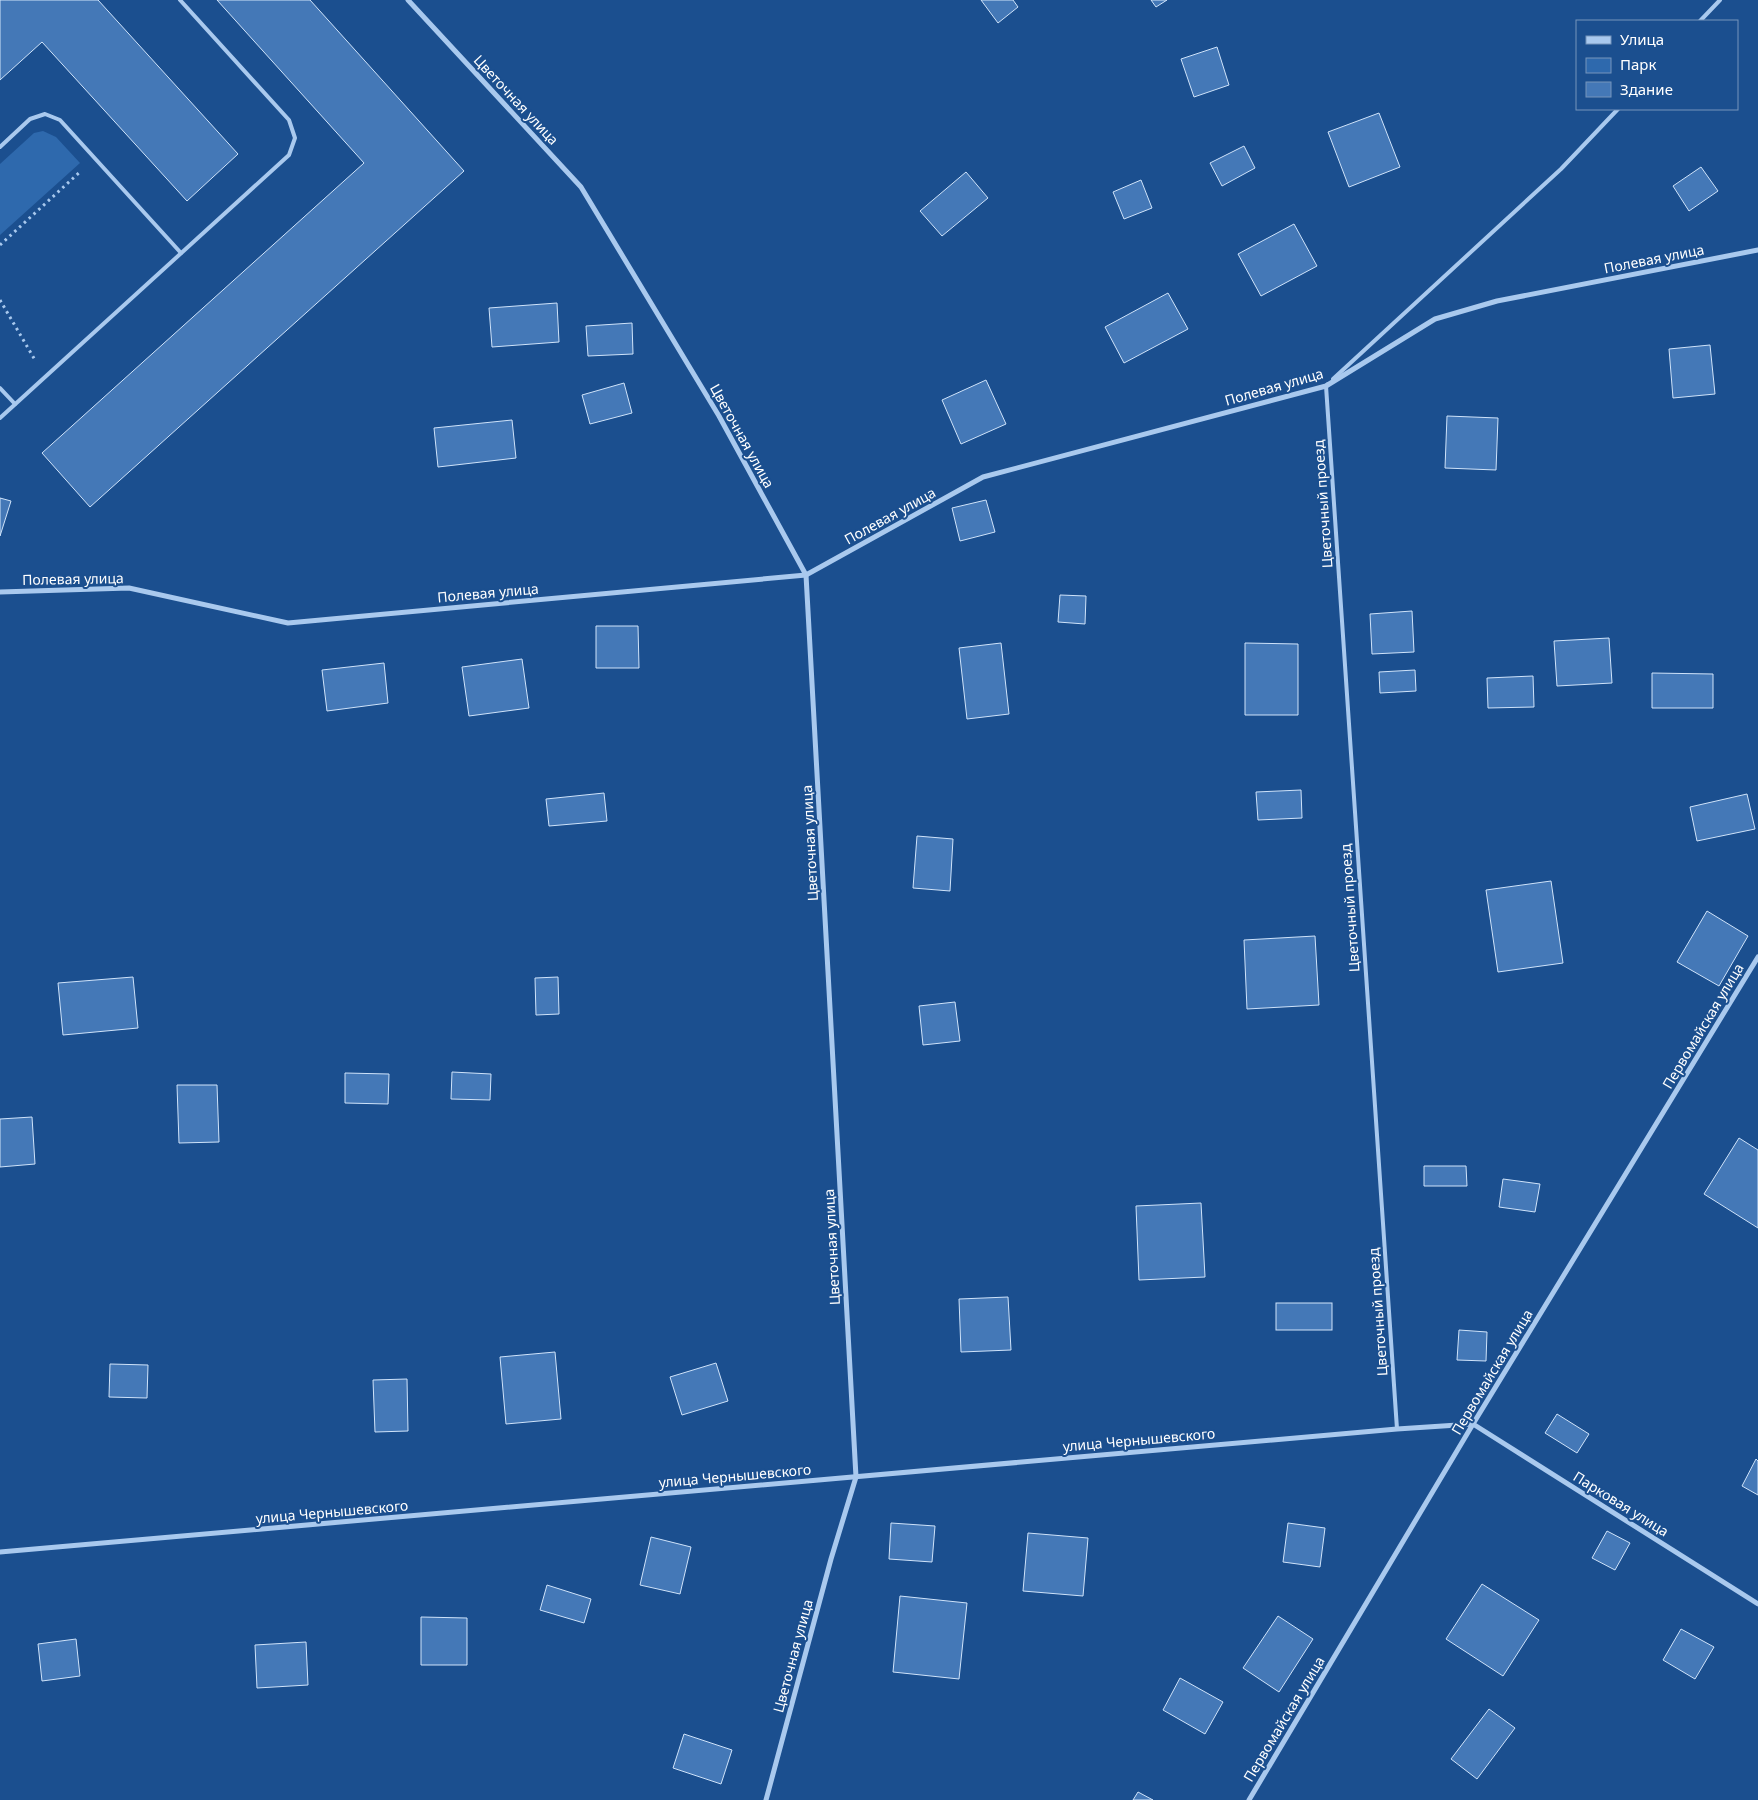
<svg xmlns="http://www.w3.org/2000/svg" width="1758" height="1800" font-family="'Noto Sans',sans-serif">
<rect width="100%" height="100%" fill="#1b4f8f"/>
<!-- green -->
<polygon fill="#2e69ad" points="43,131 56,137 80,163 0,235 0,164 34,133"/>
<!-- building -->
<g fill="#4478b7" stroke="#cfe3fa">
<polygon points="0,0 98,0 238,154 187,201 42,42 0,80"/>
<polygon points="217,0 310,0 464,171 90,507 42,453 364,163"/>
<polygon points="981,0 1013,0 1018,7 998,23"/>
<polygon points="1151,0 1167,0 1156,7"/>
<polygon points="1217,47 1229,85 1194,97 1181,59"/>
<polygon points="1379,113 1400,167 1349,187 1328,132"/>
<polygon points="1244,146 1255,168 1222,186 1210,163"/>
<polygon points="1701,167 1718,191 1689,211 1673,186"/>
<polygon points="966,172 988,198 942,236 920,211"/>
<polygon points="1141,180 1152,208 1124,219 1113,192"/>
<polygon points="1294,224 1317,266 1261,296 1238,254"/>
<polygon points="1168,293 1188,329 1124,363 1105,327"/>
<polygon points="557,303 559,342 492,347 489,308"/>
<polygon points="632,323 633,354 588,356 586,326"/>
<polygon points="1710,345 1715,394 1673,398 1669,349"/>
<polygon points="986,380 1006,424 961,444 942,400"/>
<polygon points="624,383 632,413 590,424 582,395"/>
<polygon points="1447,416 1498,418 1496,470 1445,468"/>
<polygon points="512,420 516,458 438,467 434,428"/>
<polygon points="0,498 11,501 0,536"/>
<polygon points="986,500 995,532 960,541 952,508"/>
<polygon points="1060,595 1086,596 1085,624 1058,622"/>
<polygon points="1412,611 1414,652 1372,654 1370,614"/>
<polygon points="596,626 638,626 639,668 596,668"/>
<polygon points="1609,638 1612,683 1557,686 1554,641"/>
<polygon points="1001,643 1009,714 967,719 959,648"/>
<polygon points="1245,643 1298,644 1298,715 1245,715"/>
<polygon points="522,659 529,708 469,716 462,667"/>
<polygon points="384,663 388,703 327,711 322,670"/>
<polygon points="1415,670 1416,691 1380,693 1379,672"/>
<polygon points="1652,673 1713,674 1713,708 1652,708"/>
<polygon points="1533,676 1534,707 1488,708 1487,678"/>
<polygon points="1301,790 1302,818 1258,820 1256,792"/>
<polygon points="604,793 607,821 549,826 546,799"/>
<polygon points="1747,794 1755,829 1697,841 1690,807"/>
<polygon points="917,836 953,839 950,891 913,888"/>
<polygon points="1551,881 1563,963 1498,972 1486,890"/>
<polygon points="1707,911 1748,936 1719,986 1677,962"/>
<polygon points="1315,936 1319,1005 1247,1009 1244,940"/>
<polygon points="133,977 138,1028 63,1035 58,983"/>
<polygon points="558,977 559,1014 536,1015 535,978"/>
<polygon points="955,1002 960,1041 923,1045 919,1006"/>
<polygon points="452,1072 491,1074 490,1100 451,1099"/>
<polygon points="345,1073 389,1074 388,1104 345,1103"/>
<polygon points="177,1085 217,1085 219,1142 179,1143"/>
<polygon points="32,1117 35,1164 0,1167 0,1119"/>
<polygon points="1739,1138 1758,1150 1758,1228 1704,1194"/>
<polygon points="1424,1166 1466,1166 1467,1186 1424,1186"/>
<polygon points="1503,1179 1540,1184 1535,1212 1499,1207"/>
<polygon points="1201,1203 1205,1277 1139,1280 1136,1206"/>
<polygon points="1008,1297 1011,1350 961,1352 959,1299"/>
<rect x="1276" y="1303" width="56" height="27"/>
<polygon points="1459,1330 1487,1332 1486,1361 1457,1360"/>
<polygon points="555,1352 561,1419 506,1424 500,1357"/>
<polygon points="716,1363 728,1401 682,1415 670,1377"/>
<polygon points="110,1364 148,1365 147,1398 109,1397"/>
<polygon points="407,1379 408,1431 375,1432 373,1380"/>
<polygon points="1557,1414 1589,1434 1577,1453 1545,1433"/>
<polygon points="1756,1459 1758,1461 1758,1495 1742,1486"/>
<polygon points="891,1523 935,1526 932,1562 889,1559"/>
<polygon points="1288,1523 1325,1528 1320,1567 1283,1562"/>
<polygon points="1607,1531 1630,1543 1615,1570 1592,1558"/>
<polygon points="1028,1533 1088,1538 1083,1596 1023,1591"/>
<polygon points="651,1537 691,1547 680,1594 640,1585"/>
<polygon points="1482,1584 1539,1620 1503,1676 1446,1639"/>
<polygon points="547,1585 591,1599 584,1623 540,1610"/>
<polygon points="900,1596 967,1603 959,1679 893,1672"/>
<polygon points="1278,1616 1313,1639 1279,1692 1243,1668"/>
<polygon points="421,1617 467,1618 467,1665 421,1665"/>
<polygon points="1681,1629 1714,1647 1695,1679 1663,1660"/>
<polygon points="76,1639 80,1676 42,1681 38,1644"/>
<polygon points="306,1642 308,1685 257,1688 255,1645"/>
<polygon points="1180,1678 1223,1702 1205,1734 1163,1710"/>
<polygon points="1489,1709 1515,1728 1477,1779 1451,1759"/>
<polygon points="684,1734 732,1750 721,1784 673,1768"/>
<polygon points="1138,1792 1153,1800 1133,1800"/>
</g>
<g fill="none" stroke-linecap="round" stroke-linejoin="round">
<!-- path -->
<g stroke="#a9c9ee" stroke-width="3" stroke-dasharray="2.5 4" stroke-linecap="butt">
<polyline points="0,245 81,171"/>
<polyline points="0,300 35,360"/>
</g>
<!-- service -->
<g stroke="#a9c9ee" stroke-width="4">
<polyline points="1700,21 1720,0"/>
<polyline points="0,147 30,119 45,114 60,120 181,253"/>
<polyline points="1333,379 1561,169 1618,109"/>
<polyline points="1328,384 1326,386 1397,1429"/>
<polyline points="0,388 15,404"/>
<polyline points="0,418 289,155 295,138 289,120 180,0"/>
</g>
<!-- minor -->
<g stroke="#a9c9ee" stroke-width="5">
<polyline points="408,0 581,187 719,416 806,575 856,1477 831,1559 766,1800"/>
<polyline points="0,592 129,588 288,623 806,575 983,477 1326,386 1435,319 1497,301 1758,250"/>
<polyline points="1473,1424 1758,1604"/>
<polyline points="0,1552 1397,1429 1473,1424"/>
<polyline points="1249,1800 1473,1424 1758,957"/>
</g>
</g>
<g text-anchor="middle" stroke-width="4" stroke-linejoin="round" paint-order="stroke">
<!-- street labels -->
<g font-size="14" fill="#fff" stroke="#1b4f8f">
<text transform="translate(516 100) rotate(47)" y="5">Цветочная улица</text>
<text transform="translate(1654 259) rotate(-11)" y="5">Полевая улица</text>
<text transform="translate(1274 387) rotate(-16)" y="5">Полевая улица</text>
<text transform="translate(742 436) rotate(61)" y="5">Цветочная улица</text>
<text transform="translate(1323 504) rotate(-94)" y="5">Цветочный проезд</text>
<text transform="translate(890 516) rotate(-29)" y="5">Полевая улица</text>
<text transform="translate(73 579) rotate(-1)" y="5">Полевая улица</text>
<text transform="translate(488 593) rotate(-5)" y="5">Полевая улица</text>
<text transform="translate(810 843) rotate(-93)" y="5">Цветочная улица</text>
<text transform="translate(1350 908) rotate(-94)" y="5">Цветочный проезд</text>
<text transform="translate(1703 1026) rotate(-59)" y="5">Первомайская улица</text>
<text transform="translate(832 1247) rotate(-93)" y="5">Цветочная улица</text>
<text transform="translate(1378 1312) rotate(-94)" y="5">Цветочный проезд</text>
<text transform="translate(1492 1372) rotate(-59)" y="5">Первомайская улица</text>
<text transform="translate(1139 1440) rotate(-5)" y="5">улица Чернышевского</text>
<text transform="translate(735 1476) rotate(-5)" y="5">улица Чернышевского</text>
<text transform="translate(1621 1504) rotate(32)" y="5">Парковая улица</text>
<text transform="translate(332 1512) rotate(-5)" y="5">улица Чернышевского</text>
<text transform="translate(793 1656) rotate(-75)" y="5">Цветочная улица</text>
<text transform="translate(1284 1719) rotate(-59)" y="5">Первомайская улица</text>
</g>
</g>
<!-- legend -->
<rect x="1576" y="20" width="162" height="90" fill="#1b4f8f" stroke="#7695bc"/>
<rect x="1586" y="36" width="25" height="8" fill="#a9c9ee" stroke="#7695bc"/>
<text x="1620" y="45" font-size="15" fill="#ffffff">Улица</text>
<rect x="1586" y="58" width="25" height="15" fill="#2e69ad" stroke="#7695bc"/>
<text x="1620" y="70" font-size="15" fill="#ffffff">Парк</text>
<rect x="1586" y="82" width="25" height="15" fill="#4478b7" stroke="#7695bc"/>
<text x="1620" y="95" font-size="15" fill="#ffffff">Здание</text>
</svg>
